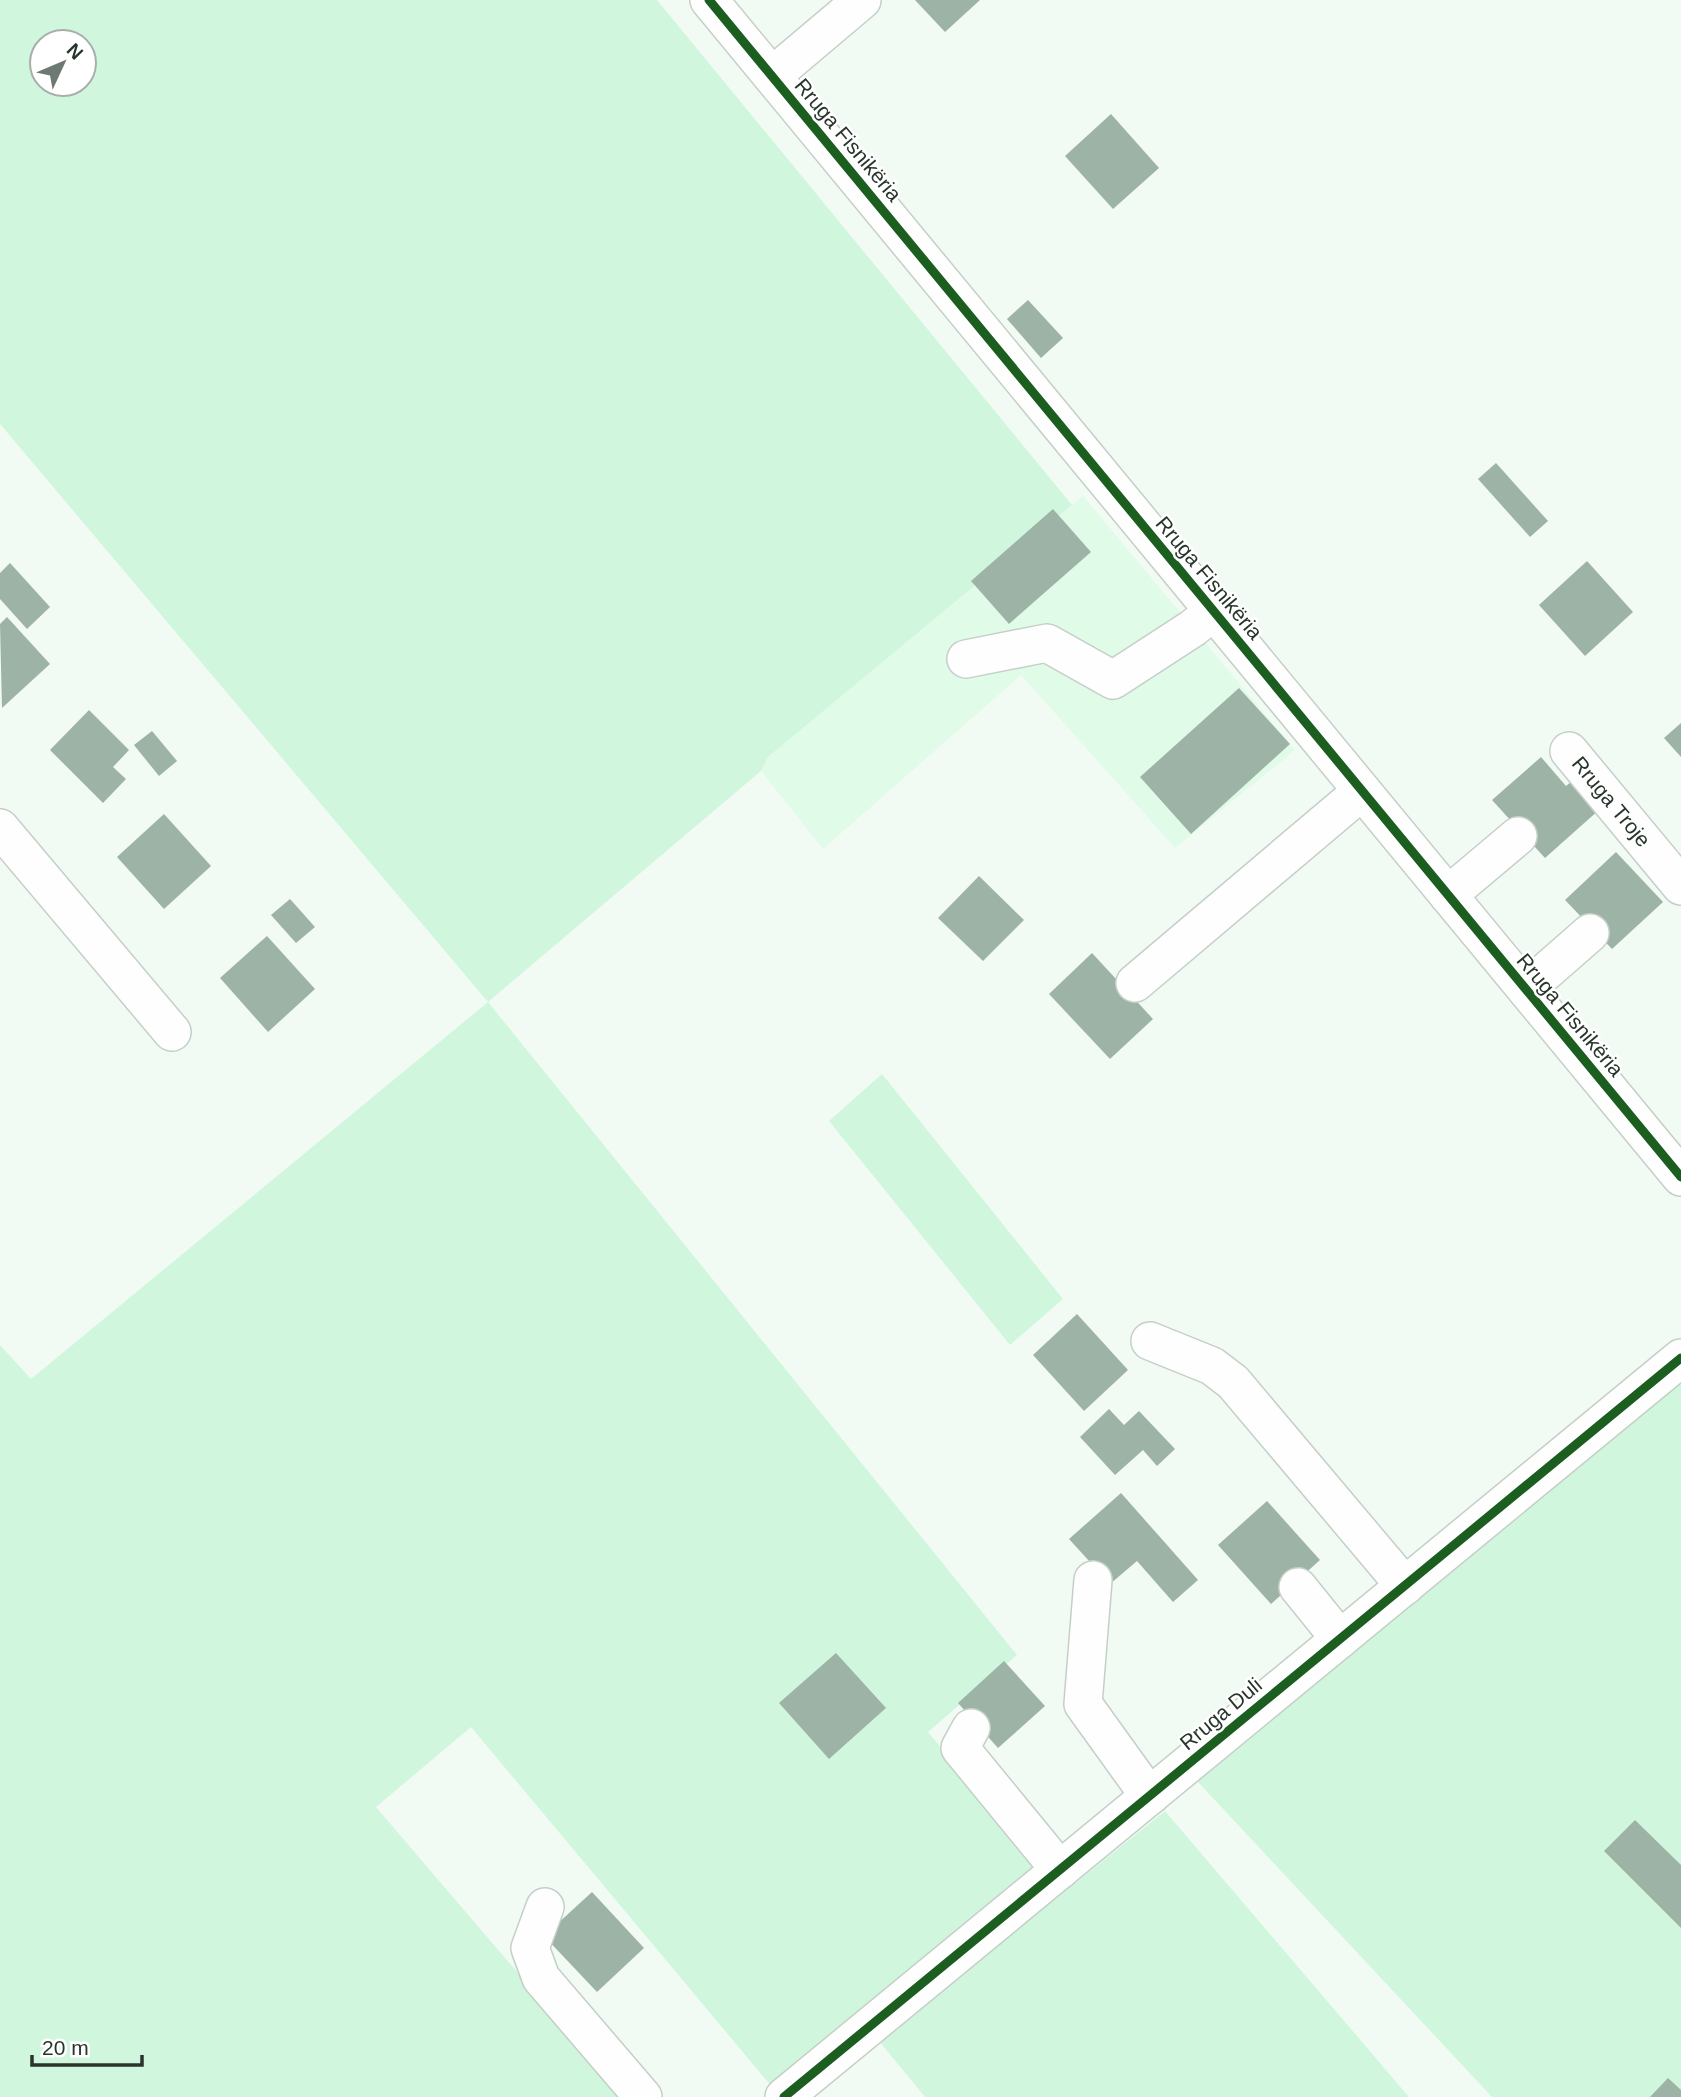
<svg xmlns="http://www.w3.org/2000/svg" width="1681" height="2097" font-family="Helvetica,sans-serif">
<rect width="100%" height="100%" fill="#f2faf4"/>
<!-- built -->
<polygon fill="#e0fce8" points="1083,496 1295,750 1175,848 1021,675 823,849 761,771 768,757"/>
<!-- green -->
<g fill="#d0f7dd" fill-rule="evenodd">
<path d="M0 0H657L1072 505 768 757 761 771 488 1002 1017 1655 928 1732 1039 1867 906 1971 772 2087 471 1727 376 1807 624 2097H0V1345L31 1379 488 1002 0 424ZM42 42H84V84H42Z"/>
<polygon points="882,1074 1063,1299 1010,1345 829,1121"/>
<polygon points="1681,1376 1681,2097 1492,2097 1197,1781"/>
<polygon points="1165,1811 1409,2097 925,2097 879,2041"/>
</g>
<!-- building -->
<g fill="#9db3a6">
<polygon points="915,0 980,0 945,32"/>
<polygon points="1111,114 1159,168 1113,209 1065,156"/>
<polygon points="1028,300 1063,338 1041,358 1007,319"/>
<polygon points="1496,463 1548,521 1530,537 1478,479"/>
<polygon points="1053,509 1091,552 1009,624 971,581"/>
<polygon points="1587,561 1633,612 1585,656 1539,605"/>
<polygon points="10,563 50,607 27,629 0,599 0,573"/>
<polygon points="7,617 50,664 2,708 0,624"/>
<polygon points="1239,688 1290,744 1191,834 1140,777"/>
<polygon points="89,710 129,750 113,767 126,779 103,803 50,750"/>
<polygon points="1681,723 1681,757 1664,738"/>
<polygon points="152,731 177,761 159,776 134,745"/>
<polygon points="1541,757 1566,786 1573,780 1600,809 1545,858 1492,800"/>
<polygon points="164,814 211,866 164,909 117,857"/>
<polygon points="1616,852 1663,902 1612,949 1565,900"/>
<polygon points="979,876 1024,920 983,961 938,918"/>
<polygon points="290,899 315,927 296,943 271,915"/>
<polygon points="267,936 315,989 268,1032 220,978"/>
<polygon points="1092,953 1153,1019 1110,1059 1049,994"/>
<polygon points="1077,1314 1128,1370 1084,1411 1033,1355"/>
<polygon points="1109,1409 1124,1425 1139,1411 1175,1449 1157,1466 1143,1450 1115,1475 1080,1437"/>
<polygon points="1121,1493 1198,1580 1173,1602 1137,1561 1110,1584 1069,1539"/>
<polygon points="1267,1501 1320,1560 1271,1604 1218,1545"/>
<polygon points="836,1653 886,1708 829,1759 779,1703"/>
<polygon points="1004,1661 1045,1706 998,1748 958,1703"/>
<polygon points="1635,1820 1681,1865 1681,1928 1604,1851"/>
<polygon points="592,1892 644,1948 597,1992 544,1936"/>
<polygon points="1668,2078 1681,2090 1681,2097 1650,2097"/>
</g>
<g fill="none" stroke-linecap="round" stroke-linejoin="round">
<!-- minor casing -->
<g stroke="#c5cfc8" stroke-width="40">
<g id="minor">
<polyline points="709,0 1681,1177"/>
<polyline points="772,76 862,0"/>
<polyline points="966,659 1047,643 1113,680 1193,628 1214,611"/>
<path id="s1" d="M1569 751 1681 886"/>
<polyline points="0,828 172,1032"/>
<polyline points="1448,895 1518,836"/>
<polyline points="1135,983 1362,791"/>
<polyline points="1526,989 1590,933"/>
<polyline points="1150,1341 1212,1366 1233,1382 1405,1586"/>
<polyline points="1093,1580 1083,1704 1142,1786 1151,1795"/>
<polyline points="1298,1587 1340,1639"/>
<polyline points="971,1728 960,1748 1060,1870"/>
<polyline points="545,1907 530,1948 541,1978 643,2097"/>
<polyline points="784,2097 1681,1358"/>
</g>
</g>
<!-- minor -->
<use href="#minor" stroke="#fdfefd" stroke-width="37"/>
<!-- cycleway casing -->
<g stroke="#fff" stroke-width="13">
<g id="cycleway">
<polyline points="709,0 1681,1177"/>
<polyline points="784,2097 1681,1358"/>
</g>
</g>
<!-- cycleway -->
<use href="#cycleway" stroke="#1b5e20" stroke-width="9"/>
</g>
<g text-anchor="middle" stroke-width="5" stroke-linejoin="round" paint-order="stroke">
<!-- street labels -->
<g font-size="21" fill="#27352b" stroke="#fff">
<text transform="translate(848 140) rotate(50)" y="7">Rruga Fisnikëria</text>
<text transform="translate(1209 578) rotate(50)" y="7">Rruga Fisnikëria</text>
<text dy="7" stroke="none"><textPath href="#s1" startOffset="66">Rruga Troje</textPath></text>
<text transform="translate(1570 1015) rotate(50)" y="7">Rruga Fisnikëria</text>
<text transform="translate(1221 1714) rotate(-40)" y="7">Rruga Duli</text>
</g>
</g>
<!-- north arrow -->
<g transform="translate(63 63) rotate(46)"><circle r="33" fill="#ffffff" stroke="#a9aeaa" stroke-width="2"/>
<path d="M0-5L12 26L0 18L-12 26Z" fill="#6e7a71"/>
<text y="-10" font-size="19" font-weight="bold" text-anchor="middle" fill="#27352b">N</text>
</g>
<!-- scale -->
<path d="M32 2055v10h110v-10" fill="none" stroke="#27352b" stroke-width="3.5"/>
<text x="42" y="2055" font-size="21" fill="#27352b" stroke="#ffffff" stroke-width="5" paint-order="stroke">20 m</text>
</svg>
